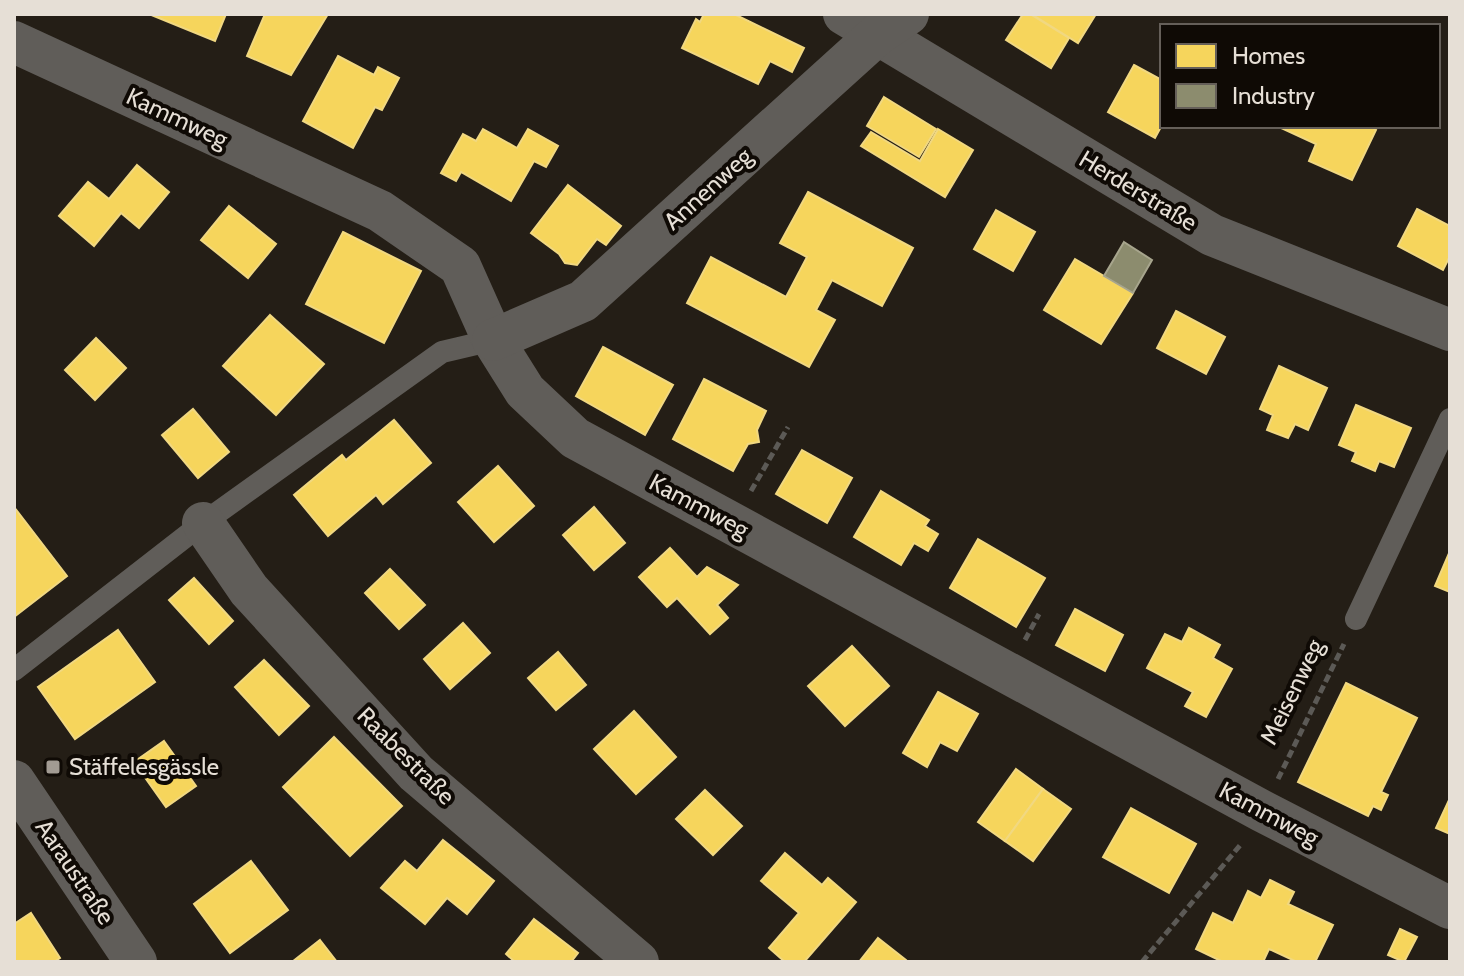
<svg xmlns="http://www.w3.org/2000/svg" width="1464" height="976" font-family="Cabin,sans-serif">
<rect width="100%" height="100%" fill="#241e16"/>
<!-- homes -->
<g fill="#f6d55c" stroke="#f1d881" stroke-width="2">
<polygon points="149,14 226,14 215,41"/>
<polygon points="265,14 328,14 291,75 247,56"/>
<polygon points="704,14 734,14 804,48 792,72 770,61 758,84 682,48 696,19 700,22"/>
<polygon points="1023,14 1030,14 1069,38 1051,68 1006,40"/>
<polygon points="1034,14 1096,14 1078,43 1033,15"/>
<polygon points="338,56 374,75 378,67 399,78 382,110 375,107 353,148 303,121"/>
<polygon points="1134,65 1162,80 1162,125 1155,138 1108,112"/>
<polygon points="884,97 936,129 919,157 867,126"/>
<polygon points="1277,126 1369,126 1376,130 1352,180 1309,161 1316,144"/>
<polygon points="483,129 517,148 528,129 558,146 546,167 534,161 511,201 461,172 456,181 441,173 463,134 476,141"/>
<polygon points="938,129 973,150 945,197 861,146 871,132 920,161"/>
<polygon points="137,165 169,192 139,228 121,213 94,246 59,216 88,182 109,199"/>
<polygon points="568,185 621,226 606,245 597,239 577,265 565,263 559,254 531,233"/>
<polygon points="808,192 913,248 882,306 832,280 816,310 835,320 809,367 687,303 711,257 786,297 807,257 780,243"/>
<polygon points="229,206 276,244 248,278 201,240"/>
<polygon points="1417,209 1450,226 1450,256 1443,270 1398,246"/>
<polygon points="996,210 1035,232 1013,271 974,249"/>
<polygon points="343,232 421,271 384,343 306,304"/>
<polygon points="1075,259 1133,293 1101,344 1044,310"/>
<polygon points="1176,311 1225,337 1206,374 1157,348"/>
<polygon points="270,315 324,364 276,415 223,366"/>
<polygon points="96,338 126,368 95,400 65,370"/>
<polygon points="603,347 673,385 645,435 576,396"/>
<polygon points="1279,366 1327,388 1308,430 1295,424 1288,438 1267,430 1273,415 1260,409"/>
<polygon points="704,379 766,411 757,430 759,442 748,444 733,471 673,439"/>
<polygon points="1356,405 1411,428 1394,467 1379,461 1375,471 1352,461 1356,452 1339,445"/>
<polygon points="193,409 229,452 198,478 162,435"/>
<polygon points="394,420 431,463 383,504 376,495 328,536 294,495 342,455 346,460"/>
<polygon points="802,450 852,478 827,523 776,494"/>
<polygon points="498,466 534,506 494,542 458,502"/>
<polygon points="881,491 929,520 925,526 938,534 928,551 914,543 901,565 854,537"/>
<polygon points="14,507 67,576 14,617"/>
<polygon points="594,507 625,543 594,570 563,535"/>
<polygon points="978,539 1045,578 1016,627 950,588"/>
<polygon points="670,548 697,577 707,567 738,585 717,605 728,618 710,634 677,598 667,607 639,577"/>
<polygon points="1450,551 1450,592 1435,586"/>
<polygon points="390,569 425,605 399,629 365,593"/>
<polygon points="194,578 233,621 209,644 169,600"/>
<polygon points="1075,609 1123,635 1105,671 1056,645"/>
<polygon points="463,623 490,653 450,689 424,659"/>
<polygon points="1189,628 1220,645 1213,658 1232,669 1206,717 1185,706 1193,692 1147,668 1165,634 1182,642"/>
<polygon points="118,630 155,682 75,739 38,687"/>
<polygon points="852,646 889,686 845,726 808,686"/>
<polygon points="558,652 586,685 556,710 528,678"/>
<polygon points="264,660 309,706 279,735 235,687"/>
<polygon points="1346,683 1417,718 1381,792 1388,795 1381,810 1373,806 1368,816 1298,782"/>
<polygon points="938,692 978,714 957,751 940,742 927,767 903,753"/>
<polygon points="634,711 676,757 636,794 594,749"/>
<polygon points="334,737 402,806 350,856 283,787"/>
<polygon points="164,741 196,786 166,807 134,762"/>
<polygon points="1016,769 1043,789 1005,841 978,822"/>
<polygon points="1043,789 1071,809 1033,861 1005,841"/>
<polygon points="705,790 742,826 713,855 676,819"/>
<polygon points="1450,798 1450,834 1436,828"/>
<polygon points="1131,808 1196,844 1169,893 1103,857"/>
<polygon points="443,840 494,881 467,914 447,898 425,924 381,888 405,861 417,871"/>
<polygon points="785,853 822,885 828,878 856,902 804,962 785,962 769,948 799,913 761,881"/>
<polygon points="251,861 288,910 230,953 194,904"/>
<polygon points="1270,880 1294,892 1288,904 1333,925 1315,962 1297,962 1269,949 1263,962 1223,962 1196,949 1213,913 1233,923 1248,891 1261,898"/>
<polygon points="31,913 60,958 54,962 14,962 14,924"/>
<polygon points="534,919 578,953 571,962 515,962 506,954"/>
<polygon points="1400,929 1417,937 1404,962 1388,955"/>
<polygon points="878,938 906,960 905,962 859,962"/>
<polygon points="320,940 337,962 292,962"/>
</g>
<!-- industry -->
<polygon fill="#8c8c6e" stroke="#a7a58d" stroke-width="2" points="1124,242 1152,260 1133,293 1104,276"/>
<g fill="none" stroke-linecap="round" stroke-linejoin="round">
<!-- path -->
<g stroke="#5c5a56" stroke-width="5" stroke-dasharray="8 4" stroke-linecap="butt">
<polyline points="751,491 788,427"/>
<polyline points="1025,640 1039,614"/>
<polyline points="1278,779 1344,644"/>
<polyline points="1142,962 1242,843"/>
</g>
<!-- lane -->
<g stroke="#605d59" stroke-width="22">
<polyline points="1356,619 1450,419"/>
<polyline points="14,670 203,523 442,352 493,340"/>
</g>
<!-- street -->
<g stroke="#605d59" stroke-width="42">
<polyline points="844,14 1212,235 1450,330"/>
<polyline points="14,42 380,211 460,266 493,340 525,391 575,438 1262,811 1450,908"/>
<polyline points="493,340 583,301 878,34 908,14"/>
<polyline points="203,523 249,590 416,773 638,962"/>
<polyline points="14,781 136,962"/>
</g>
</g>
<!-- markers -->
<rect fill="#a29b93" stroke="#0f0a05" stroke-width="3" x="45" y="759" width="16" height="16" rx="4"/>
<g text-anchor="middle" stroke-width="8" stroke-linejoin="round" paint-order="stroke">
<!-- street labels -->
<g font-size="24" fill="#e6dfd6" stroke="#0f0a05">
<text transform="translate(177 118) rotate(25)" y="8">Kammweg</text>
<text transform="translate(708 189) rotate(-42)" y="8">Annenweg</text>
<text transform="translate(1138 191) rotate(31)" y="8">Herderstraße</text>
<text transform="translate(699 506) rotate(28)" y="8">Kammweg</text>
<text transform="translate(1292 692) rotate(-64)" y="8">Meisenweg</text>
<text transform="translate(406 756) rotate(45)" y="8">Raabestraße</text>
<text transform="translate(1269 814) rotate(28)" y="8">Kammweg</text>
<text transform="translate(75 872) rotate(56)" y="8">Aaraustraße</text>
</g>
<!-- poi labels -->
<g font-size="24" fill="#e6dfd6" stroke="#0f0a05" text-anchor="start">
<text x="69" y="775">Stäffelesgässle</text>
</g>
</g>
<!-- border -->
<rect width="1464" height="976" fill="none" stroke="#e6dfd6" stroke-width="32"/>
<!-- legend -->
<rect x="1160" y="24" width="280" height="104" fill="#0f0a05" stroke="#655f59" stroke-width="2"/>
<rect x="1176" y="44" width="40" height="24" fill="#f6d55c" stroke="#655f59" stroke-width="2"/>
<text x="1232" y="64" font-size="24" fill="#e6dfd6">Homes</text>
<rect x="1176" y="84" width="40" height="24" fill="#8c8c6e" stroke="#655f59" stroke-width="2"/>
<text x="1232" y="104" font-size="24" fill="#e6dfd6">Industry</text>
</svg>
